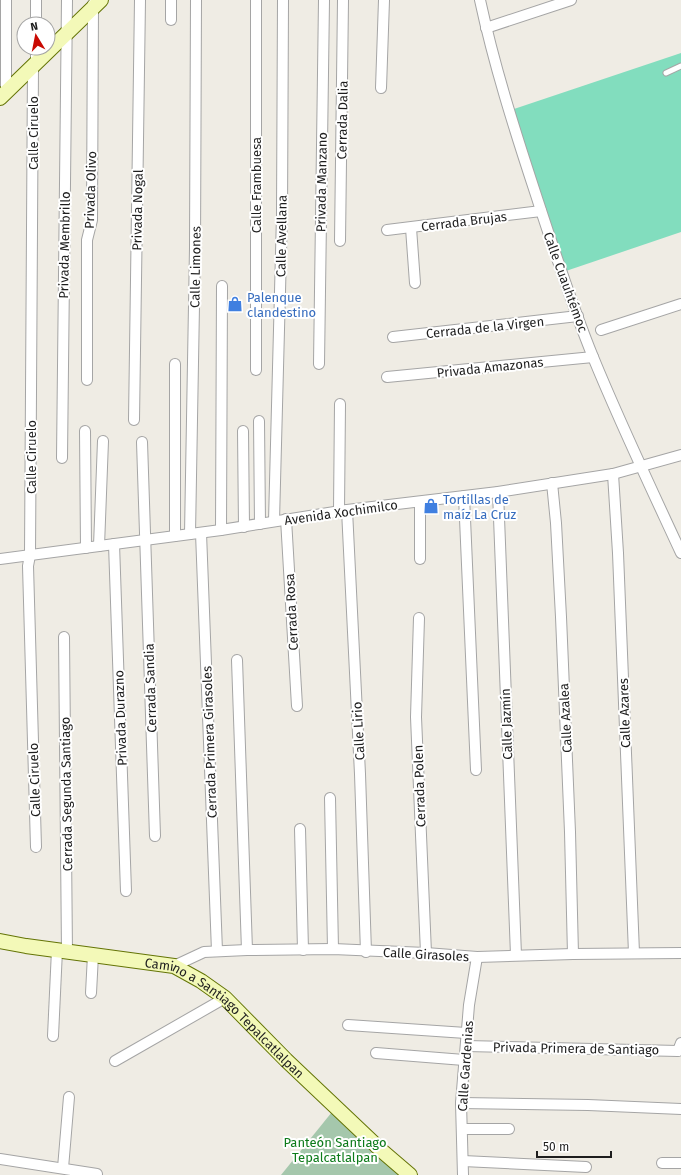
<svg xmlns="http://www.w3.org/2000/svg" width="681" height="1175" font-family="'Fira Sans',sans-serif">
<rect width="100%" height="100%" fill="#efece4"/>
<!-- cemetery -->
<polygon fill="#a5c7ac" points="332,1112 406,1175 281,1175"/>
<!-- pitch -->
<polygon fill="#82ddbe" points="681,53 681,232 563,272 511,110"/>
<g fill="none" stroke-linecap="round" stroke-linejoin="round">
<!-- lane casing -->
<g stroke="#a5a5a5" stroke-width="7">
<polyline id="lane" points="666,73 681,66"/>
</g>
<!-- street casing -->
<g stroke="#a5a5a5" stroke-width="12">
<g id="street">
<polyline points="6,0 6,92"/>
<polyline points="36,0 36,24"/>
<path d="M480 0C494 65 514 128 535 192 553 247 571 303 593 357 620 423 651 488 681 553"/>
<polyline points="171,20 171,0"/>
<polyline points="486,28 571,0"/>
<polyline points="36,48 36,63"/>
<polyline points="33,66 30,555 28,566 36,847"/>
<polyline points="381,88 384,0"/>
<polyline points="411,228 415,283"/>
<polyline points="387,230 541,211"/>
<polyline points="340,241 343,0"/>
<polyline points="601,330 681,304"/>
<polyline points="393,337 578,316"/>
<polyline points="319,364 324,0"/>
<polyline points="256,370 256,0"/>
<polyline points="387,377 593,357"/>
<polyline points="87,380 87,240 92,220 93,4"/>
<polyline points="134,420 140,0"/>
<polyline points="259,421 260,524"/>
<polyline points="85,431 86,548"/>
<polyline points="243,431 244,527"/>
<polyline points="142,442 155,836"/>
<polyline points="62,458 67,0"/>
<polyline points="613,474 618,553 634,953"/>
<polyline points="552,483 556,523 561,617 570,832 573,954"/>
<polyline points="498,492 516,955"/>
<polyline points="464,496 476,770"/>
<polyline points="420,502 420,559"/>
<polyline points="347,510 360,774 366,952"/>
<polyline points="339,511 340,404"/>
<polyline points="286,519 297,706"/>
<polyline points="274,521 282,215 283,0"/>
<polyline points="221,530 222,286"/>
<polyline points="201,533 217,951"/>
<polyline points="190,534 195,248 196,0"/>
<polyline points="175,536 175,364"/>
<polyline points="114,544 126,891"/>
<polyline points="99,546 103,441"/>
<polyline points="0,559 221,530 347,510 498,492 613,474 681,455"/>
<polyline points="419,618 416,717 426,953"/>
<polyline points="64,637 67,952"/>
<polyline points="237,660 247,950"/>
<polyline points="330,798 333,949"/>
<polyline points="300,829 303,950"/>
<polyline points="174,966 204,952 247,950 333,949 426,953 477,957 573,954 681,953"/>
<polyline points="91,993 93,955"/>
<polyline points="348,1025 466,1033"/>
<polyline points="53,1036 57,950"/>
<polyline points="466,1046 678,1051 681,1043"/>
<polyline points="376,1053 464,1060"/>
<polyline points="115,1061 225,998"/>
<polyline points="461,1103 588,1105 681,1109"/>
<polyline points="462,1129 509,1129"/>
<polyline points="0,1159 97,1174"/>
<polyline points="463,1161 586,1167"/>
<polyline points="662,1163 681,1163"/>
<polyline points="63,1168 69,1097"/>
<polyline points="463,1175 461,1103 469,1005 477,957"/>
</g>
</g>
<!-- secondary casing -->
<g stroke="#647406" stroke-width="16">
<g id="secondary">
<polyline points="0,98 101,0"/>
<path id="s1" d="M0 941 26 946 174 966 201 981 225 998 286 1060 382 1151 410 1175"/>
</g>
</g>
<!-- lane -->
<use href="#lane" stroke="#fff" stroke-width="5"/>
<!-- street -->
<use href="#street" stroke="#fff" stroke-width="10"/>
<!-- secondary -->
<use href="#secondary" stroke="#f3f9b8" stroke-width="14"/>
</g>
<!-- icons -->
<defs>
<g id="shop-bare" transform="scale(1.2)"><path d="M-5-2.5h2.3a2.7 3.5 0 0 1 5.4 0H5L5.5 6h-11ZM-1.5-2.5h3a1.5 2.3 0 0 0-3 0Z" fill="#3f7fe0" stroke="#fff" stroke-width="2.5" paint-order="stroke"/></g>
</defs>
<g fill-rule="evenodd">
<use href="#shop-bare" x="235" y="304"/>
<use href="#shop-bare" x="431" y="506"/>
</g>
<g text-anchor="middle" stroke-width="4" stroke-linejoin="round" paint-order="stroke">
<!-- street labels -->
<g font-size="13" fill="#1e1e1e" stroke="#fff">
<text transform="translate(342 120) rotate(-89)" y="5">Cerrada Dalia</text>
<text transform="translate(33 133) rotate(-90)" y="5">Calle Ciruelo</text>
<text transform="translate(321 182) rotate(-89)" y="5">Privada Manzano</text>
<text transform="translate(256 185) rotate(-90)" y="5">Calle Frambuesa</text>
<text transform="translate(90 190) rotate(-88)" y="5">Privada Olivo</text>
<text transform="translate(137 210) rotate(-89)" y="5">Privada Nogal</text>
<text transform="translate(464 221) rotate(-7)" y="5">Cerrada Brujas</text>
<text transform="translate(281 236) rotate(-89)" y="5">Calle Avellana</text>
<text transform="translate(64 245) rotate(-89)" y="5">Privada Membrillo</text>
<text transform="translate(195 267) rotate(-89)" y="5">Calle Limones</text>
<text transform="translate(566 282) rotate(70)" y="5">Calle Cuauhtémoc</text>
<text transform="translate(485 327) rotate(-6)" y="5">Cerrada de la Virgen</text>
<text transform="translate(490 367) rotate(-6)" y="5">Privada Amazonas</text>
<text transform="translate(31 457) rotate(-90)" y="5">Calle Ciruelo</text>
<text transform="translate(341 512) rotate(-8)" y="5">Avenida Xochimilco</text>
<text transform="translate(291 612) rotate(-93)" y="5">Cerrada Rosa</text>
<text transform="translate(150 688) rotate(-92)" y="5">Cerrada Sandia</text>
<text transform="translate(624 713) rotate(-92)" y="5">Calle Azares</text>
<text transform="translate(120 718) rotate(-92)" y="5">Privada Durazno</text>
<text transform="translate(565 718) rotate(-93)" y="5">Calle Azalea</text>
<text transform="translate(506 724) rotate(-92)" y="5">Calle Jazmín</text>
<text transform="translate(358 731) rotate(-93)" y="5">Calle Lirio</text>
<text transform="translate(209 742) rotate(-92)" y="5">Cerrada Primera Girasoles</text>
<text transform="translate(34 780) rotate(-92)" y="5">Calle Ciruelo</text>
<text transform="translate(419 786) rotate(-92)" y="5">Cerrada Polen</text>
<text transform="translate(66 794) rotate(-91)" y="5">Cerrada Segunda Santiago</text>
<text transform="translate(426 954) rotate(3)" y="5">Calle Girasoles</text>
<text dy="5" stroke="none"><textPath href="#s1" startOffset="246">Camino a Santiago Tepalcatlalpan</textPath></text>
<text transform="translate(576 1048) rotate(1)" y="5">Privada Primera de Santiago</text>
<text transform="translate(465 1066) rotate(-86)" y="5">Calle Gardenias</text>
</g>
<!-- shop labels -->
<g font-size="13" fill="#366cbe" stroke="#fff" text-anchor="start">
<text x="247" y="302">Palenque<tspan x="247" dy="15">clandestino</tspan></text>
<text x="443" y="504">Tortillas de<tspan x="443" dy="15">maíz La Cruz</tspan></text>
</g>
<!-- park labels -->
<g font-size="13" fill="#0d7b1a" stroke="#fff">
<text x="335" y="1147">Panteón Santiago<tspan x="335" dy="15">Tepalcatlalpan</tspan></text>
</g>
</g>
<!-- north arrow -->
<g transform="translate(36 36) rotate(350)"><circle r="19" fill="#ffffff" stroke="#a5a5a5"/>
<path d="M0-3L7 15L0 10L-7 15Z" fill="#c90a03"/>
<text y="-6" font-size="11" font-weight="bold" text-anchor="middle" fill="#1e1e1e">N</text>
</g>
<!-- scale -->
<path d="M537 1151v6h74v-6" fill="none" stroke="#1e1e1e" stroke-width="2"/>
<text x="543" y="1151" font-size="12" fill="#1e1e1e" stroke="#ffffff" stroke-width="3" paint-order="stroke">50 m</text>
</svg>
